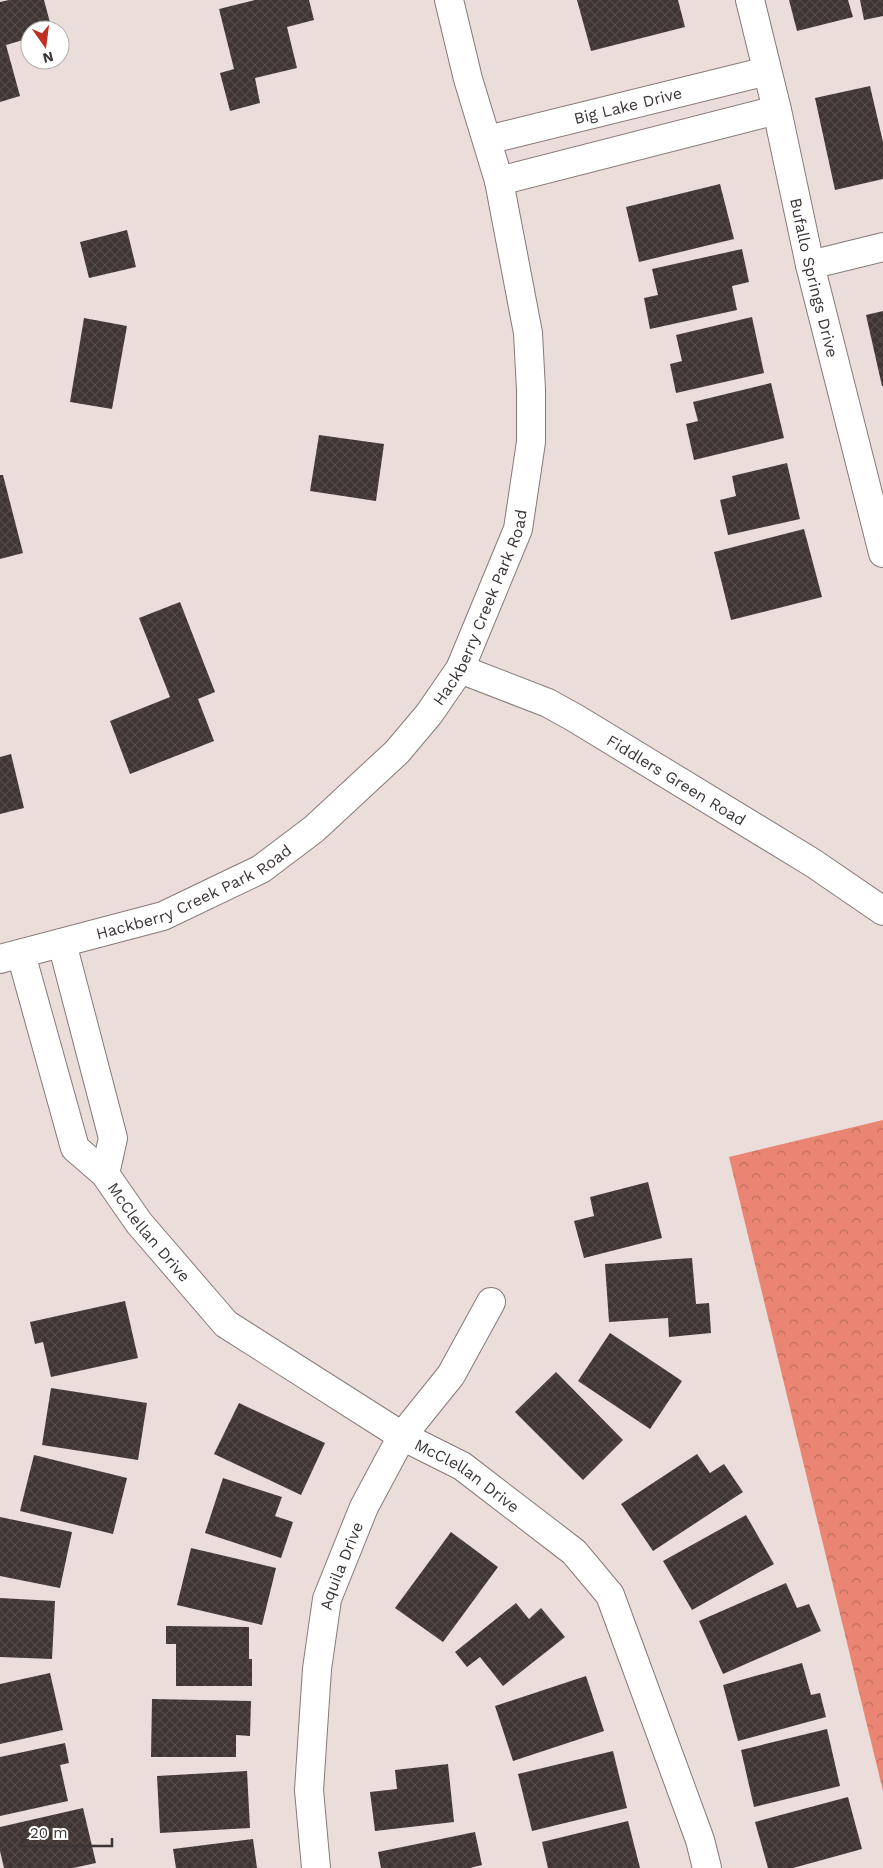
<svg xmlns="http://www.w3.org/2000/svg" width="883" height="1868" font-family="'Work Sans',sans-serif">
<defs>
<pattern id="forest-crowns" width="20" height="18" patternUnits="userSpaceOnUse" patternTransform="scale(1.25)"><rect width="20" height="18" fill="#eb8573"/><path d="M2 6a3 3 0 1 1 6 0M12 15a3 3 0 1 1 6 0" fill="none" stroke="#c06e5f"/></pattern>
<pattern id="building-cross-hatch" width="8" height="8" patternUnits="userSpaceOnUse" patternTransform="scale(1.25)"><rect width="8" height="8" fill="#3f3533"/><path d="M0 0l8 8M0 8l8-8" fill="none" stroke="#534a48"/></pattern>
</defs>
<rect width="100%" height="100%" fill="#eaddda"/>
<!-- forest -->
<polygon fill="url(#forest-crowns)" points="883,1120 883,1791 729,1157"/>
<!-- building -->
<g fill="url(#building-cross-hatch)">
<polygon points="9,0 44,0 52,30 30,30 30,38 6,45 20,96 0,102 0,2"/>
<polygon points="255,0 309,0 314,20 287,27 297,68 255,78 260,103 230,111 220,73 234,69 219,9"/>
<polygon points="577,0 678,0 685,27 591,51"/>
<polygon points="789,0 848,0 853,17 797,31"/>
<polygon points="860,0 883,0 883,16 864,20"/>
<polygon points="870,86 883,142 883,179 835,190 815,98"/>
<polygon points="720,184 734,239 639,262 626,207"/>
<polygon points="127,230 136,267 89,278 80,242"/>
<polygon points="742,249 749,282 732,286 737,310 650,329 644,298 658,295 652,269"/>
<polygon points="883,311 883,386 882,386 866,315"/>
<polygon points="752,317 764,373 676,393 670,364 682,361 676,335"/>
<polygon points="84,318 127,326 112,409 70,402"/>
<polygon points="771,383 784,438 694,460 686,424 698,421 693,402"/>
<polygon points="319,435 384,444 376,501 310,491"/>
<polygon points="787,463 800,519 728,535 720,500 736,496 732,476"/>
<polygon points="0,475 3,475 23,553 0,559"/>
<polygon points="804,529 822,597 731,620 714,552"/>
<polygon points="180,602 215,692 198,699 214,741 130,774 110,721 170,697 139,618"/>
<polygon points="11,754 24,808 0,814 0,757"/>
<polygon points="648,1182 662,1238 584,1258 574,1221 594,1216 590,1197"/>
<polygon points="692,1258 696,1304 709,1303 711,1333 669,1337 668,1318 609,1322 605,1264"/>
<polygon points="125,1301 138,1358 51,1377 43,1342 35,1344 30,1322"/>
<polygon points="610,1333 682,1381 650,1429 578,1381"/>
<polygon points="556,1372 623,1440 583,1480 515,1412"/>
<polygon points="51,1388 147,1403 138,1460 42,1445"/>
<polygon points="239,1403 325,1443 301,1495 214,1454"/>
<polygon points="697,1454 710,1473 724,1464 743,1492 653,1551 621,1504"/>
<polygon points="34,1455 127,1478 113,1534 20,1511"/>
<polygon points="223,1478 282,1497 275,1516 293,1522 281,1558 205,1533"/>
<polygon points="746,1515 774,1564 692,1610 663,1561"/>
<polygon points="0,1517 72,1532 60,1588 0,1576"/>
<polygon points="451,1532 498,1567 443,1642 395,1608"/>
<polygon points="191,1548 276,1568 262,1625 177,1605"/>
<polygon points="786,1583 797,1608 809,1604 821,1631 723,1674 699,1621"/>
<polygon points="0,1598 55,1601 52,1659 0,1657"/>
<polygon points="516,1603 529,1619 541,1608 565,1637 503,1686 480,1657 467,1667 455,1652"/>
<polygon points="166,1626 249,1627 249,1659 252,1659 252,1686 176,1686 176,1644 166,1644"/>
<polygon points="802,1663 811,1695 820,1693 826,1717 738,1741 723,1685"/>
<polygon points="50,1673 63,1730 0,1744 0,1684"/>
<polygon points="586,1676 604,1731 513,1761 495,1706"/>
<polygon points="152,1699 251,1701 250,1736 236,1735 236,1757 151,1757"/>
<polygon points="827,1729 840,1786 754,1807 741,1750"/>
<polygon points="65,1743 69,1763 60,1765 68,1801 0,1816 0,1757"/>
<polygon points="613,1751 627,1808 532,1831 518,1774"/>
<polygon points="448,1764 454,1822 375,1831 370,1792 397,1789 395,1770"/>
<polygon points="247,1771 250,1828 160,1833 157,1776"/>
<polygon points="848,1797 862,1849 793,1868 768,1868 755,1822"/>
<polygon points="83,1808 96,1863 73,1868 4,1868 0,1851 0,1827"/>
<polygon points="628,1821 640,1868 548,1868 542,1842"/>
<polygon points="475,1832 482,1865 470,1868 381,1868 378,1852"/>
<polygon points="253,1839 257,1868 176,1868 173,1849"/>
</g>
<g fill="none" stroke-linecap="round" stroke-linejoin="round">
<!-- street casing -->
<g stroke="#867a78" stroke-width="30">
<g id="street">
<path id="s1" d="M750 0 777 110 810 265 883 553"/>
<path id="s2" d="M487 140 767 71"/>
<polyline points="499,181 777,110"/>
<polyline points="810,265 883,247"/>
<path id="s3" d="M460 669 548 703 575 718 813 863 883 911"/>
<polyline points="62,943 113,1138 105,1174"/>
<path id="s4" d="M21 954 75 1148 105 1174 139 1223 226 1324 402 1436 462 1466 574 1552 610 1595 700 1840 707 1868"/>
<path id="s5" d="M0 959 163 916 261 869 314 829 397 752 429 714 460 669 518 529 531 442V390L528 333 499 181 468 79 449 0"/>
<path id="s6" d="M316 1868 309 1790 317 1669 327 1599 364 1507 402 1436 451 1375 491 1302"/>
</g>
</g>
<!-- street -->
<use href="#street" stroke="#fff" stroke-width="28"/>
</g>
<g text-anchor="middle" stroke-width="5" stroke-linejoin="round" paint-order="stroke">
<!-- street labels -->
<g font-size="16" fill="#3b3635" stroke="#fff">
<text dy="6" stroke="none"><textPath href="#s2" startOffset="145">Big Lake Drive</textPath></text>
<text dy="6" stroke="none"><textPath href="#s1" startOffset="285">Bufallo Springs Drive</textPath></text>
<text dy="6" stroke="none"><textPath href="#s5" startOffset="626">Hackberry Creek Park Road</textPath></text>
<text dy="6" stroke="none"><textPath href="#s3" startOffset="244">Fiddlers Green Road</textPath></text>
<text dy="6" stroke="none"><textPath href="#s5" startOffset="206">Hackberry Creek Park Road</textPath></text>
<text dy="6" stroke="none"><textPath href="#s4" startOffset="314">McClellan Drive</textPath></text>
<text dy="6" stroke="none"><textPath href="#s4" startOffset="719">McClellan Drive</textPath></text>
<text dy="6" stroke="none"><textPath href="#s6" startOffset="306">Aquila Drive</textPath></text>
</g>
</g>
<!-- north arrow -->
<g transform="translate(45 45) rotate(166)"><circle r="24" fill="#ffffff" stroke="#b1afae"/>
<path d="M0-4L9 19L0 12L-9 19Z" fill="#be3120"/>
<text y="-8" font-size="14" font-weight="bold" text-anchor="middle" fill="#3b3635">N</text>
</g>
<!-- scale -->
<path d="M22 1838v8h90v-8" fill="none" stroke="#3b3635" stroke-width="2.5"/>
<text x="30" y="1838" font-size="15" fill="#3b3635" stroke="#ffffff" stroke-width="4" paint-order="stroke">20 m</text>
</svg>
